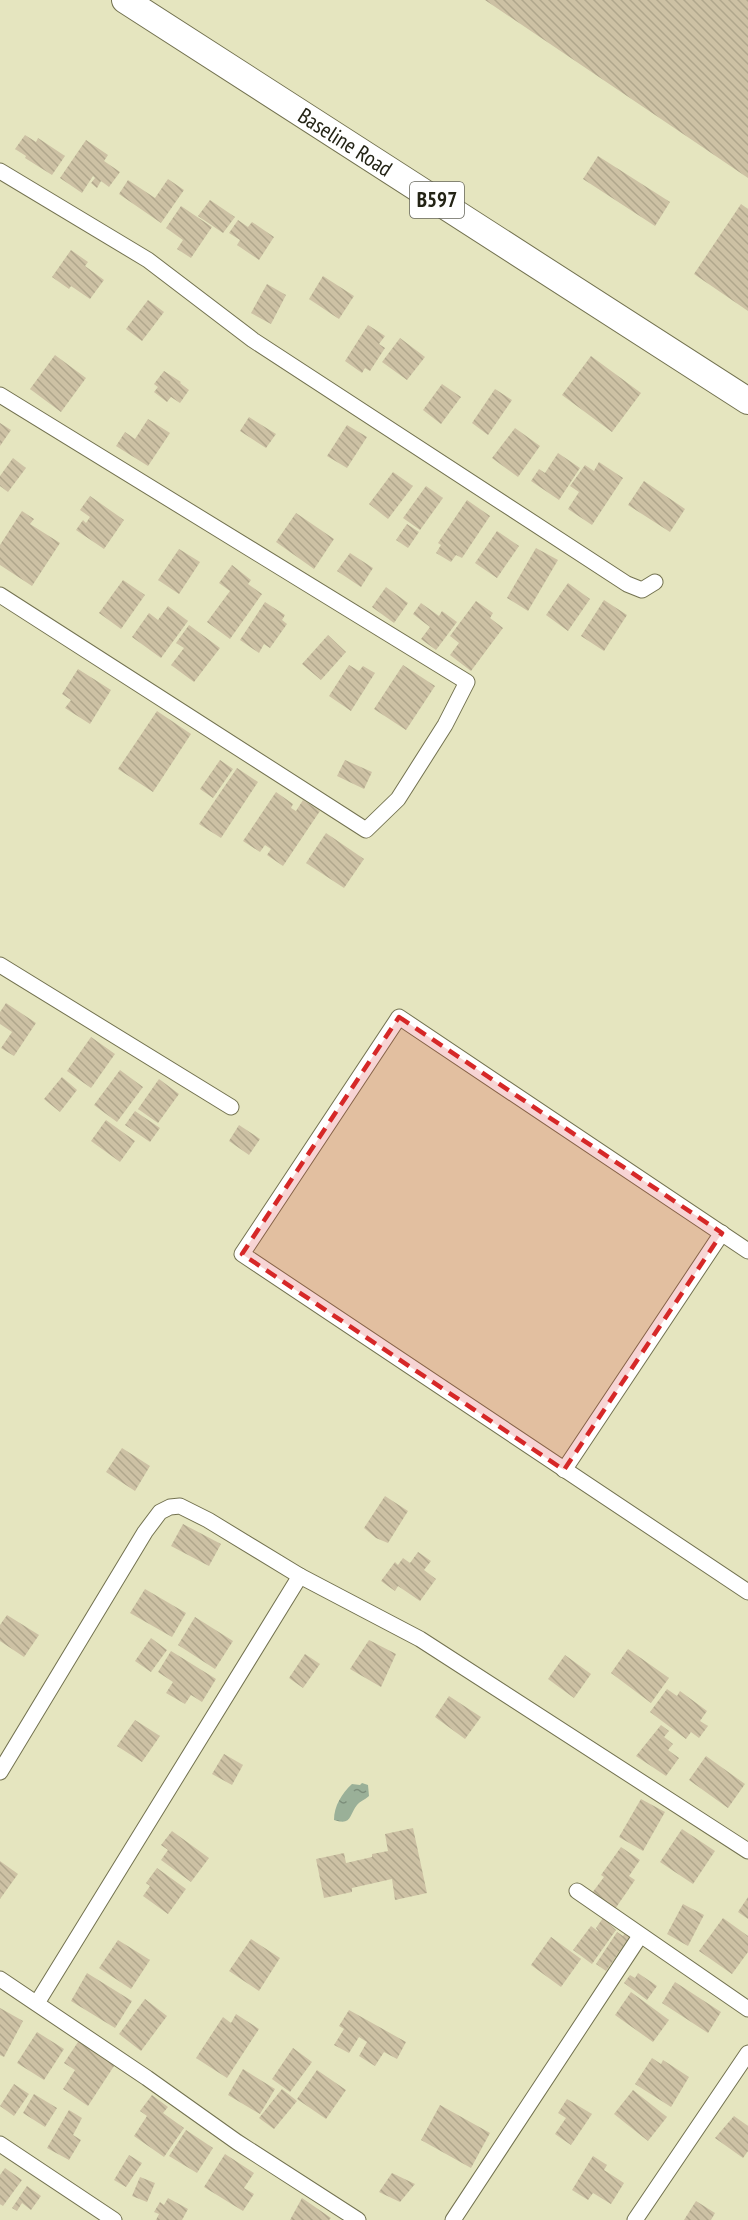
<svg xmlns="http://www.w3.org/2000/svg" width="748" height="2220" font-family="'PT Sans Narrow',sans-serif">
<defs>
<pattern id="water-ripples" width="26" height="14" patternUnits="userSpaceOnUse" patternTransform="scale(1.5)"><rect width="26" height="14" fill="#9ab098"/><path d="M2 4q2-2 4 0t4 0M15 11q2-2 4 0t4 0" fill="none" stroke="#7d8f7b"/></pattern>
<pattern id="building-back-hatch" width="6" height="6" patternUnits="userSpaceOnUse" patternTransform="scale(1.5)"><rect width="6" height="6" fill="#cdc1a4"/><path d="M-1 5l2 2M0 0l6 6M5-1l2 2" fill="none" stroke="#b0a68c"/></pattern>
</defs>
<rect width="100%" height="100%" fill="#e5e5bf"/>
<!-- water -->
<path fill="url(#water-ripples)" d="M362 1783 368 1785 369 1796C365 1800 360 1801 357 1805 349 1815 352 1826 334 1820 334 1806 342 1793 352 1784L360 1785Z"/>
<!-- building -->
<g fill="url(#building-back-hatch)">
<polygon points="485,0 748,0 748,178 695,142"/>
<polygon points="25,135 36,142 38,138 65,156 52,175 25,158 26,156 15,149"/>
<polygon points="86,140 108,155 104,161 120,172 109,187 101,181 97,188 91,183 95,178 93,176 82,193 60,178"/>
<polygon points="598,156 670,202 655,226 583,179"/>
<polygon points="168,179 184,190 161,223 119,194 128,180 155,198"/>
<polygon points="210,200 235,217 223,233 198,216"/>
<polygon points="741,204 748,209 748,311 694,274"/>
<polygon points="181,206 212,227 191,258 177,249 183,240 166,228"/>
<polygon points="238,220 248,227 252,222 274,237 259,260 237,245 240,240 229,233"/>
<polygon points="71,250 88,262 85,266 104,280 90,299 71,286 69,289 52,277"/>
<polygon points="323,276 354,296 339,319 309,299"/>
<polygon points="267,284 286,295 271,324 251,313"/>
<polygon points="148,300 164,312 142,341 126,329"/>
<polygon points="368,325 385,336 379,344 385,348 370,371 365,368 362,373 345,361"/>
<polygon points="400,338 425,357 407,380 382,362"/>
<polygon points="55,355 86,378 61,412 30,389"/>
<polygon points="591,356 641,393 612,432 562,395"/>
<polygon points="164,371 181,382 180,383 189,390 180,403 171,397 167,402 154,392 158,387 154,384"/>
<polygon points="442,384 461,397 441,424 423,410"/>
<polygon points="495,389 512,400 488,435 472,423"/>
<polygon points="249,417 276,434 266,448 240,431"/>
<polygon points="148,419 170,433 148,466 116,446 125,432 135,439"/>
<polygon points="0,423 11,430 0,446"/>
<polygon points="347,425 367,437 347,468 327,456"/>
<polygon points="515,428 540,446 518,477 492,458"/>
<polygon points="558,453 580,468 559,500 531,481 539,469 545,473"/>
<polygon points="13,458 26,468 8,492 0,486 0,476"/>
<polygon points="599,462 623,478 592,525 568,509 579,492 570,486 585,465 594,471"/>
<polygon points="393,472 413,486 388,519 369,504"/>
<polygon points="644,481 685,509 670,532 628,505"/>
<polygon points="426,486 443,498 420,530 403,518"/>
<polygon points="90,496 124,520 104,549 76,530 83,520 86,523 90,517 80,510"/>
<polygon points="467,500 490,516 462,558 456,555 451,562 436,553 441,545 438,543"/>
<polygon points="22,511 34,519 30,524 60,543 32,586 0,565 0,545"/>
<polygon points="296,513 334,539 314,569 276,542"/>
<polygon points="407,524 419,532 408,548 396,540"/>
<polygon points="497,531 519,546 497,578 475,563"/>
<polygon points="536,548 558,560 528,611 507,598"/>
<polygon points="179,549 200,562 179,594 158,580"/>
<polygon points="350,553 373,568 361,587 337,571"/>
<polygon points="232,565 251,580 248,584 262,594 230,639 207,622 230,591 219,583"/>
<polygon points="123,580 145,595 121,629 99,613"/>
<polygon points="568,583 590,599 568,631 546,615"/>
<polygon points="386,587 408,603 394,623 372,607"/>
<polygon points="604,600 627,615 604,651 581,636"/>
<polygon points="476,601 493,613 490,618 503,628 471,671 450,655 459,643 450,636"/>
<polygon points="265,602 285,615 282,620 287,624 270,648 264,644 259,653 240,640"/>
<polygon points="421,603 439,616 442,611 457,622 436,650 421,639 430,627 413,614"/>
<polygon points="168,606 188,621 161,658 132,637 149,613 158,620"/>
<polygon points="189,625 220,648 194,682 171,665 184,648 176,643"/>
<polygon points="328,635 346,652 321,680 302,664"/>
<polygon points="349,665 359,671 363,666 375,673 351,711 329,696"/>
<polygon points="403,665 435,686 406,730 374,709"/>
<polygon points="78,669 111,690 90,724 65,708 71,700 62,694"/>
<polygon points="157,711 191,734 153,792 118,769"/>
<polygon points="220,760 233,769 213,798 200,789"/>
<polygon points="345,760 372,772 364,789 337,776"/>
<polygon points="237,768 258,782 221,838 199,824"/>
<polygon points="276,792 293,804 291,808 296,811 303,800 320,811 283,866 267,855 271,849 265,845 260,852 243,841"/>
<polygon points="326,833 364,859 344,888 306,863"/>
<polygon points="6,1003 36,1023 14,1056 1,1048 12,1032 0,1024 0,1012"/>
<polygon points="91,1037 115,1054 91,1088 67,1071"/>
<polygon points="120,1070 143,1087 117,1122 94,1105"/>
<polygon points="62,1077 77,1090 60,1112 44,1099"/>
<polygon points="159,1079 179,1094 158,1123 138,1109"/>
<polygon points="135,1111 160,1128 150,1142 125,1125"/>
<polygon points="106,1120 135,1141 120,1162 91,1141"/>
<polygon points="239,1125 260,1139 249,1155 229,1141"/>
<polygon points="122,1448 150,1466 135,1491 106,1472"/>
<polygon points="385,1496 408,1511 388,1543 376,1538 364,1528"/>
<polygon points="183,1524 221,1544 209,1566 171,1546"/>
<polygon points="418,1552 431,1561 424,1570 436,1579 420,1601 398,1586 395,1591 381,1581 395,1562 398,1565 403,1558 410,1563"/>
<polygon points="145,1589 186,1613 172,1637 130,1613"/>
<polygon points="7,1615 39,1635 24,1657 0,1641 0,1625"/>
<polygon points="195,1617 233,1641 215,1669 178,1645"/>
<polygon points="151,1638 167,1650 151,1672 135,1661"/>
<polygon points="369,1640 396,1654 381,1687 350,1669"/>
<polygon points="628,1649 669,1678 651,1703 611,1673"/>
<polygon points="171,1651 216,1679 202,1702 191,1695 185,1704 166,1693 173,1682 158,1672"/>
<polygon points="305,1654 320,1664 303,1688 289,1678"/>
<polygon points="565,1655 591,1674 574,1698 548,1679"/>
<polygon points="667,1689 677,1696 680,1691 707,1711 700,1721 708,1726 699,1738 691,1732 686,1739 650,1712"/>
<polygon points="449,1696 481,1717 465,1739 435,1717"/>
<polygon points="135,1720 160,1736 142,1762 117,1746"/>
<polygon points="661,1725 669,1731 664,1737 673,1744 668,1750 679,1758 666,1776 636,1756"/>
<polygon points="224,1754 243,1765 232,1785 212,1774"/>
<polygon points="706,1756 745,1784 728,1808 689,1780"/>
<polygon points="641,1799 665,1812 643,1851 619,1837"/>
<polygon points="413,1828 427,1893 395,1900 392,1879 352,1888 352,1892 324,1898 316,1859 344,1853 346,1863 372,1857 372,1854 388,1851 385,1834"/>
<polygon points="682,1829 715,1851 693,1884 660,1862"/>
<polygon points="172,1831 209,1858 191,1882 161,1860 168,1850 161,1845"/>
<polygon points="621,1847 640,1860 629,1876 635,1880 615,1909 592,1893 604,1877 601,1875"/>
<polygon points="0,1861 18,1874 0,1899"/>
<polygon points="157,1868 186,1889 168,1914 143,1896 150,1886 146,1883"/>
<polygon points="748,1897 748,1919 738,1912"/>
<polygon points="683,1904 704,1915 688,1946 667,1934"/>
<polygon points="603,1918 616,1930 592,1964 573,1950 591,1926 599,1932 596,1928"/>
<polygon points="723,1918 748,1936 748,1952 732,1974 699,1951"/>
<polygon points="617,1932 623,1936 626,1932 630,1936 606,1971 596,1964"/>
<polygon points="551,1937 581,1959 561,1987 531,1965"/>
<polygon points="251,1939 280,1958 259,1991 229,1971"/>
<polygon points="118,1940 150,1960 131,1989 99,1968"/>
<polygon points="87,1973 132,2001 115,2028 71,2001"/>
<polygon points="638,1973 657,1986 647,2000 624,1983 630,1975 635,1978"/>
<polygon points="675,1982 721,2012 708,2033 662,2003"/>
<polygon points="631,1992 669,2020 653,2042 615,2015"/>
<polygon points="145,1999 167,2016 141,2051 119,2034"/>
<polygon points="0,2008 23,2021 4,2057 0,2055"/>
<polygon points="349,2010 406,2042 397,2059 384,2052 375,2066 359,2056 367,2042 359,2037 349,2053 334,2045 344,2029 339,2026"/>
<polygon points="236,2014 259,2029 227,2078 196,2058 223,2017 231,2023"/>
<polygon points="37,2032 64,2049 44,2080 17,2063"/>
<polygon points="80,2039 116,2063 88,2106 63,2089 75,2070 64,2063"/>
<polygon points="293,2048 312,2062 290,2092 272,2079"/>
<polygon points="652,2058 661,2064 663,2060 689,2077 671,2107 635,2084"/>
<polygon points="243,2069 275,2089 260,2114 228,2095"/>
<polygon points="317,2070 346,2090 326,2119 297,2099"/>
<polygon points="14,2084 29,2094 14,2116 0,2106"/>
<polygon points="282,2089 297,2101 274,2129 259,2118"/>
<polygon points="633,2090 667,2117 648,2141 614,2114"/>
<polygon points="34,2094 57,2108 45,2127 23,2113"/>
<polygon points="152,2095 168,2107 163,2113 184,2128 164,2157 134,2136 147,2116 140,2111"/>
<polygon points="567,2099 592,2114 571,2145 555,2134 566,2118 558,2113"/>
<polygon points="440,2105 490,2133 471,2168 421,2140"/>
<polygon points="69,2110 82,2118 73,2135 81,2140 69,2160 47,2148"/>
<polygon points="734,2116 748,2126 748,2151 743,2158 715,2138"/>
<polygon points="186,2130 213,2148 197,2173 169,2156"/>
<polygon points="225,2154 254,2173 244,2188 254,2194 243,2211 204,2187"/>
<polygon points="129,2155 142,2163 126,2187 114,2180"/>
<polygon points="593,2156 607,2165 604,2170 624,2183 611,2204 593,2193 588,2200 572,2190"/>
<polygon points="5,2168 22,2180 3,2206 0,2204 0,2175"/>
<polygon points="392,2173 415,2184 400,2202 379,2192"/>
<polygon points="140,2177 155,2183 147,2202 132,2196"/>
<polygon points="27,2186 41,2196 31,2210 22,2203 17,2211 12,2208"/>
<polygon points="168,2198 188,2209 182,2220 156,2220 159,2214 154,2212 160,2202 164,2205"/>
<polygon points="302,2198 331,2218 329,2220 290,2220"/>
<polygon points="696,2201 715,2213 711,2220 684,2220"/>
</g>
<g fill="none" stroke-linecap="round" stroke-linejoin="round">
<!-- street casing -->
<g stroke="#737250" stroke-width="17">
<g id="street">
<polyline points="0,171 148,260 253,340 627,584 642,590 655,582"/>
<polyline points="0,395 467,682 445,725 398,799 366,830 0,595"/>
<polyline points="0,965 231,1107"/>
<polyline points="748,1251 399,1017 242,1254 748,1592"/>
<polyline points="564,1470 722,1233"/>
<polyline points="0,1772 145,1532 160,1512 170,1507 180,1506 208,1520 300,1576 420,1639 748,1851"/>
<polyline points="577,1891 748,2009"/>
<polyline points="0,1979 147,2078 237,2142 358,2220"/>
<polyline points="37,2003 300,1576"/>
<polyline points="0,2144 114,2220"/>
<polyline points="453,2220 640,1936"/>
<polyline points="635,2220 748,2053"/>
</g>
</g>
<!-- primary casing -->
<g stroke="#737250" stroke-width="28">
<g id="primary">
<path id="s1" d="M125 0 748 401"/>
</g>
</g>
<!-- street -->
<use href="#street" stroke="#fff" stroke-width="15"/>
<!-- primary -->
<use href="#primary" stroke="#fff" stroke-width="26"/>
</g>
<!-- marked area -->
<path fill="#d62828" fill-opacity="0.2" stroke="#d62828" stroke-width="4.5" stroke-dasharray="12 8" stroke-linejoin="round" d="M399 1017 722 1233 564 1470 242 1254Z"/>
<g text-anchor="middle" stroke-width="4.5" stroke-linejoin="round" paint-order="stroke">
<!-- shield labels -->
<rect fill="#fff" stroke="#65655b" stroke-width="1.5" x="410" y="182" width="54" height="36" rx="4.5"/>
<g font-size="21" font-weight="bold" fill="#232315">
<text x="437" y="207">B597</text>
</g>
<!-- street labels -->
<g font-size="22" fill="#232315" stroke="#fff">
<text dy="8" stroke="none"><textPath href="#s1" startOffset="262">Baseline Road</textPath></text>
</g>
</g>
</svg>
